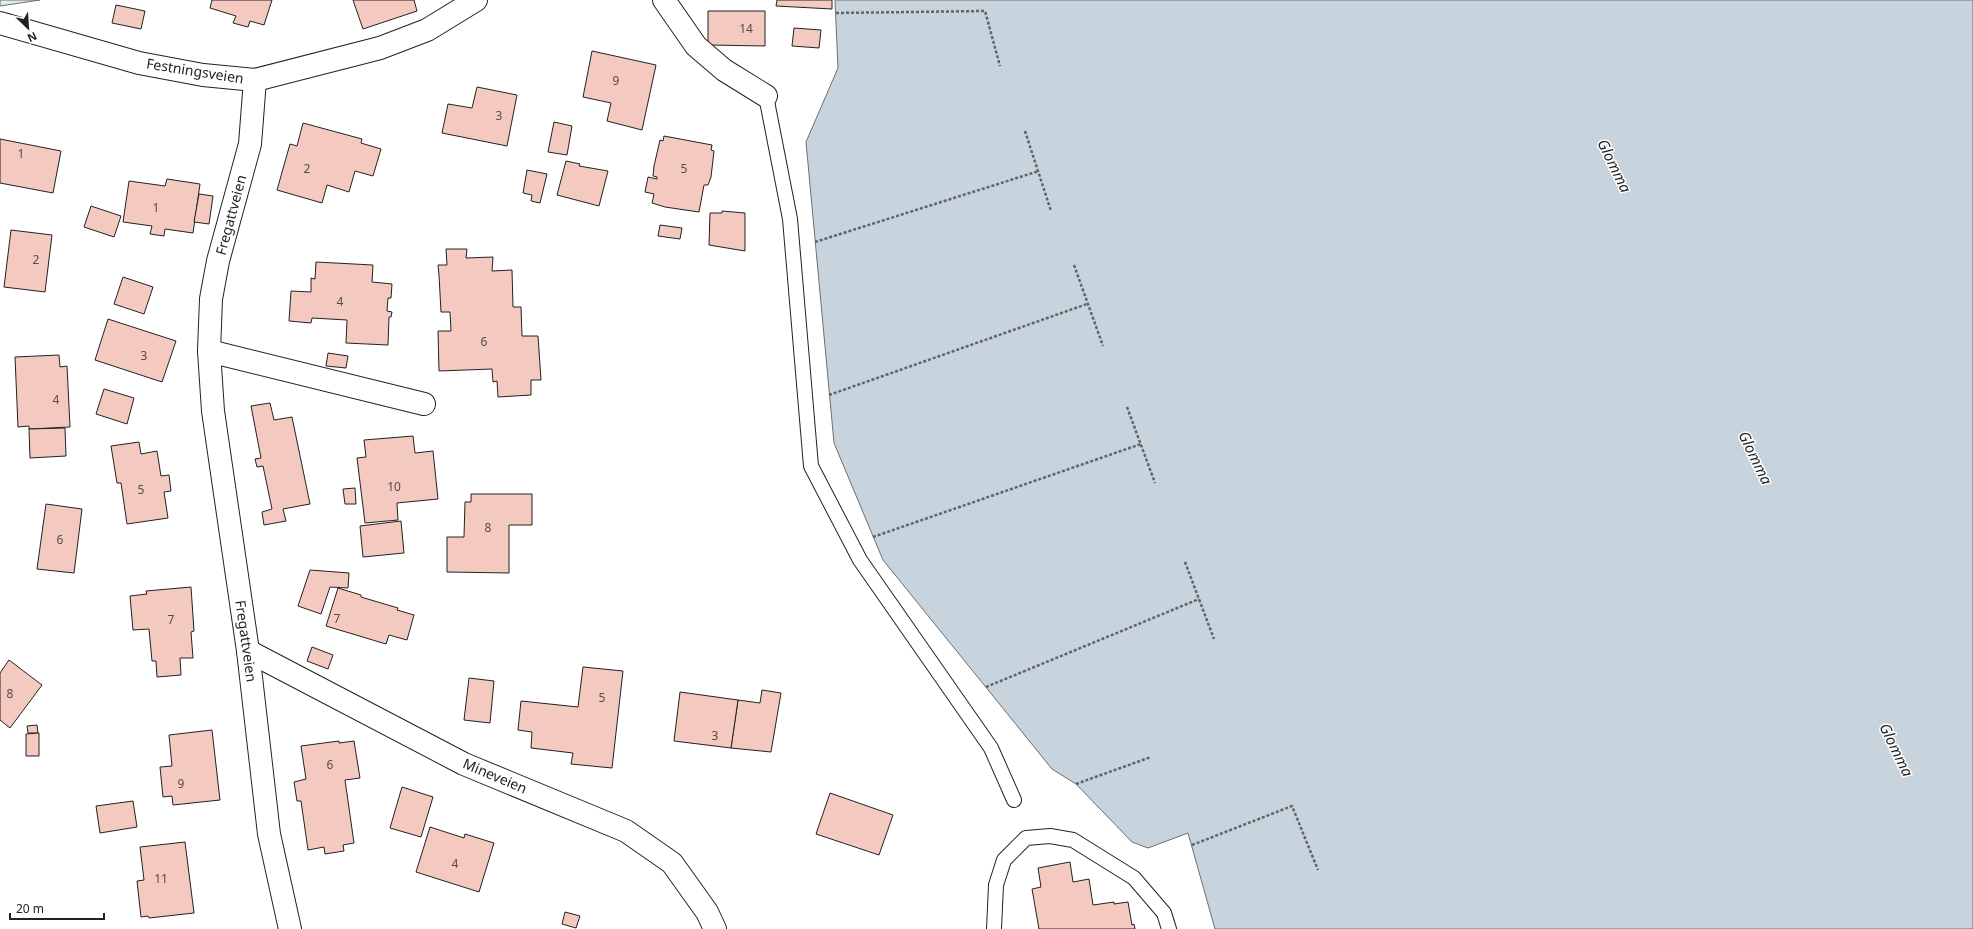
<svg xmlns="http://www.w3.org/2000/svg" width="1973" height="929" font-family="'Noto Sans',sans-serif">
<rect width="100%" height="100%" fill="#fff"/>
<!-- green -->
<polygon fill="#e0efe3" stroke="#6f6f6f" points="0,0 40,0 0,6"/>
<!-- water -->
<polygon fill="#c7d3dd" stroke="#6f6f6f" points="835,0 1973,0 1973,929 1215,929 1188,833 1148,848 1132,842 1076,784 1052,769 883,560 834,443 806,142 838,68"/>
<!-- building -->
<g fill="#f3c9c0" stroke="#222">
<polygon points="212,0 272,0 264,25 250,21 248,27 233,23 236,16 210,8"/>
<polygon points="353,0 414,0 417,11 363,29"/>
<polygon points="777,0 832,0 832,9 776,6"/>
<polygon points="116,5 145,11 141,29 112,23"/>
<polygon points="708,11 765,11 765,46 708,45"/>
<polygon points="794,28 821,30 819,48 792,46"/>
<polygon points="592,51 656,65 642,130 607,121 611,103 583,97"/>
<polygon points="477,87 517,95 507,146 442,133 448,104 472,108"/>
<polygon points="554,122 572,126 567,155 548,152"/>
<polygon points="303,123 362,139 361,143 381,149 373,176 355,171 349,192 327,185 322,203 277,190 290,144 297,146"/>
<polygon points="664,136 712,145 711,150 714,151 711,177 708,185 704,185 699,212 665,207 652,203 654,194 645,192 648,177 657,179 657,177 653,176 654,166 660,140 663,141"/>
<polygon points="0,139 61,151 53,193 0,183"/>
<polygon points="566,161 580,164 579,166 608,171 599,206 557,195"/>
<polygon points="527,170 547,174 540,203 531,201 532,195 523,193"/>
<polygon points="167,179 200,184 193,233 165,229 164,236 150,234 152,226 123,222 129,181 165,186"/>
<polygon points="199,194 213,196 209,224 194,222"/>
<polygon points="91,206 121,216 114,237 84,227"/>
<polygon points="722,211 745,213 745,251 709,245 710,213 722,213"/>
<polygon points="660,225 682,228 680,239 658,236"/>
<polygon points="11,230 52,235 45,292 4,287"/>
<polygon points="446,249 467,249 466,258 493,257 492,271 512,270 513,307 521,307 522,336 538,336 541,380 531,380 531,395 498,397 497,381 493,382 492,369 439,371 438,331 451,331 450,312 441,312 439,275 438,265 447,265"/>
<polygon points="316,262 373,265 372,282 392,284 391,298 388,298 387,311 392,312 391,317 389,317 388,345 346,343 347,320 312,318 311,323 289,321 291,291 311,292 311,278 315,279"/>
<polygon points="123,277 153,287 144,314 114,304"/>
<polygon points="108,319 176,341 162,382 95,360"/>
<polygon points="328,353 348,356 346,368 326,366"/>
<polygon points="59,355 60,367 67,366 70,427 29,429 29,426 18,427 15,357"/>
<polygon points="104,389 134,398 127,424 96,414"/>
<polygon points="270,403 274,420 292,417 310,504 283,509 286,521 264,525 262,512 272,509 263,466 257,467 255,459 261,458 251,406"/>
<polygon points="65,428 66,456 30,458 29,429"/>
<polygon points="413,436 415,453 433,451 438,499 397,503 398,520 365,523 357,458 366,457 364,440"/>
<polygon points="139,442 141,454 157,451 161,476 169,475 171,491 164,492 168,518 127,524 121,483 117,483 111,446"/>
<polygon points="355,488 356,504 345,504 343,489"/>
<polygon points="471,494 532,494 532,525 509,525 509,573 447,572 447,537 464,537 465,502 471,502"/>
<polygon points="46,504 82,509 74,573 37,569"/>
<polygon points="401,521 404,553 363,557 360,526"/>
<polygon points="310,570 349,573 348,588 330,587 321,614 298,606"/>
<polygon points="191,587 194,631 191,632 193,658 180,658 181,675 157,677 156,661 152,661 149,629 133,630 130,596 147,594 146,591"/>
<polygon points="338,588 361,595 361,597 398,608 397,610 414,615 407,640 389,635 386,644 326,626"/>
<polygon points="312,647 333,655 328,669 307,661"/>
<polygon points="9,660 42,685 10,728 0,720 0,673"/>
<polygon points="583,667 623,671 612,768 571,764 573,753 531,748 532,732 518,730 521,701 578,707"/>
<polygon points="469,678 494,681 490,723 464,720"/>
<polygon points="762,690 781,693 771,752 731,748 738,700 760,703"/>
<polygon points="680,692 738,700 731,748 674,741"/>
<polygon points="37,725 38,733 28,733 27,726"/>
<polygon points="212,730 220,800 173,805 172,796 163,797 160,767 172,766 169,735"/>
<polygon points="39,733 39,756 26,756 26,734"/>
<polygon points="339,741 339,743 354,741 360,778 345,780 354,843 343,845 344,851 325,854 324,847 308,850 301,801 297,801 294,782 306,779 301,746"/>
<polygon points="402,787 433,797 421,837 390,828"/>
<polygon points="830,793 893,815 879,855 816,834"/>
<polygon points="133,801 137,827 100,833 96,806"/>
<polygon points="430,827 464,838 465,834 494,843 479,892 416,872"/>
<polygon points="185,842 194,913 149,918 148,916 141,917 137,881 144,880 140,847"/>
<polygon points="1070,862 1073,882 1089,879 1093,905 1114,902 1114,904 1128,902 1132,925 1134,924 1135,929 1039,929 1032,889 1041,887 1038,868"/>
<polygon points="565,912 580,916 576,928 562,924"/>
</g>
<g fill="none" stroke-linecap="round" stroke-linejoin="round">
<!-- lane casing -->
<g stroke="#222" stroke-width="16">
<g id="lane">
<polyline points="766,96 790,219 811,466 860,560 991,748 1014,800"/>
<polyline points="994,929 996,885 1004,860 1026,838 1050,836 1073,840 1134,878 1164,913 1169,929"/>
</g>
</g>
<!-- street casing -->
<g stroke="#222" stroke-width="24">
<g id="street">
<polyline points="664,0 696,46 724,70 766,96"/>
<polyline points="0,23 139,63 203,75 255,80 380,48 427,30 476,0"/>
<polyline points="255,80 250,144 218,261 211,299 209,351 213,411 248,651 269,834 290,929"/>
<polyline points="209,351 424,404"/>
<polyline points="248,651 464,764 626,831 672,863 707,912 715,929"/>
</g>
</g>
<!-- path -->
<g stroke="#646464" stroke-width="2.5" stroke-dasharray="3 2" stroke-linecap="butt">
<polyline points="836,13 985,11 1000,66"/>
<polyline points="1025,131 1051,211"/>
<polyline points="815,242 1039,171"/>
<polyline points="1074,265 1103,346"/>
<polyline points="829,395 1087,304"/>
<polyline points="1127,407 1155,483"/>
<polyline points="873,537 1141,444"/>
<polyline points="1185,562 1214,639"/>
<polyline points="986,687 1199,599"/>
<polyline points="1076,784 1151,757"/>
<polyline points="1192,845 1292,806 1318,870"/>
</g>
<!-- lane -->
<use href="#lane" stroke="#fff" stroke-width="14"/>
<!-- street -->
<use href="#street" stroke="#fff" stroke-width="22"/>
</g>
<g text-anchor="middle" stroke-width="3" stroke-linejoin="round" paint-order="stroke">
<!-- number labels -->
<g font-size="12" fill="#564c4a">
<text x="746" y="33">14</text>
<text x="616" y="85">9</text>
<text x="499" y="120">3</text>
<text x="21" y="158">1</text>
<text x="307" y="173">2</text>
<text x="684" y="173">5</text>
<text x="156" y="212">1</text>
<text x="36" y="264">2</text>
<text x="340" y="306">4</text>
<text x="484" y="346">6</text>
<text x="144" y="360">3</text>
<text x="56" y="404">4</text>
<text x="394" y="491">10</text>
<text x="141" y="494">5</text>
<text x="488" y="532">8</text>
<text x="60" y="544">6</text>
<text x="337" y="623">7</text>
<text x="171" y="624">7</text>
<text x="10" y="698">8</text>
<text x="602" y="702">5</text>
<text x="715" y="740">3</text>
<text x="330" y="769">6</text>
<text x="181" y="788">9</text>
<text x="455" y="868">4</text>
<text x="161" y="883">11</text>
</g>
<!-- street labels -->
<g font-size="14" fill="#222" stroke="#fff">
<text transform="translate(195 71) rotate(9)" y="5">Festningsveien</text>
<text transform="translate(231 215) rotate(-75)" y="5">Fregattveien</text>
<text transform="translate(246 641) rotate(82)" y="5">Fregattveien</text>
<text transform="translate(495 776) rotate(23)" y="5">Mineveien</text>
</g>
<!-- water labels -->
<g font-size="15" font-style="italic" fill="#222" stroke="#fff">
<text transform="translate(1614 166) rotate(64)" y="5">Glomma</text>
<text transform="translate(1755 458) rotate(64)" y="5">Glomma</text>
<text transform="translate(1896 750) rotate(64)" y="5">Glomma</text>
</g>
</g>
<!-- north arrow -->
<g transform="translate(28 28) rotate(155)" stroke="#ffffff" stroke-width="3" paint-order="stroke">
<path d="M0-3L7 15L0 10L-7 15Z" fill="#222222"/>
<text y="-6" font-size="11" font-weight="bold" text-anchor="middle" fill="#222222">N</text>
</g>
<!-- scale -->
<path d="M10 913v6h94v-6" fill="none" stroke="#222222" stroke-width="2"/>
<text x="16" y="913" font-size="12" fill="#222222" stroke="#ffffff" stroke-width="3" paint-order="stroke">20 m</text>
</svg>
